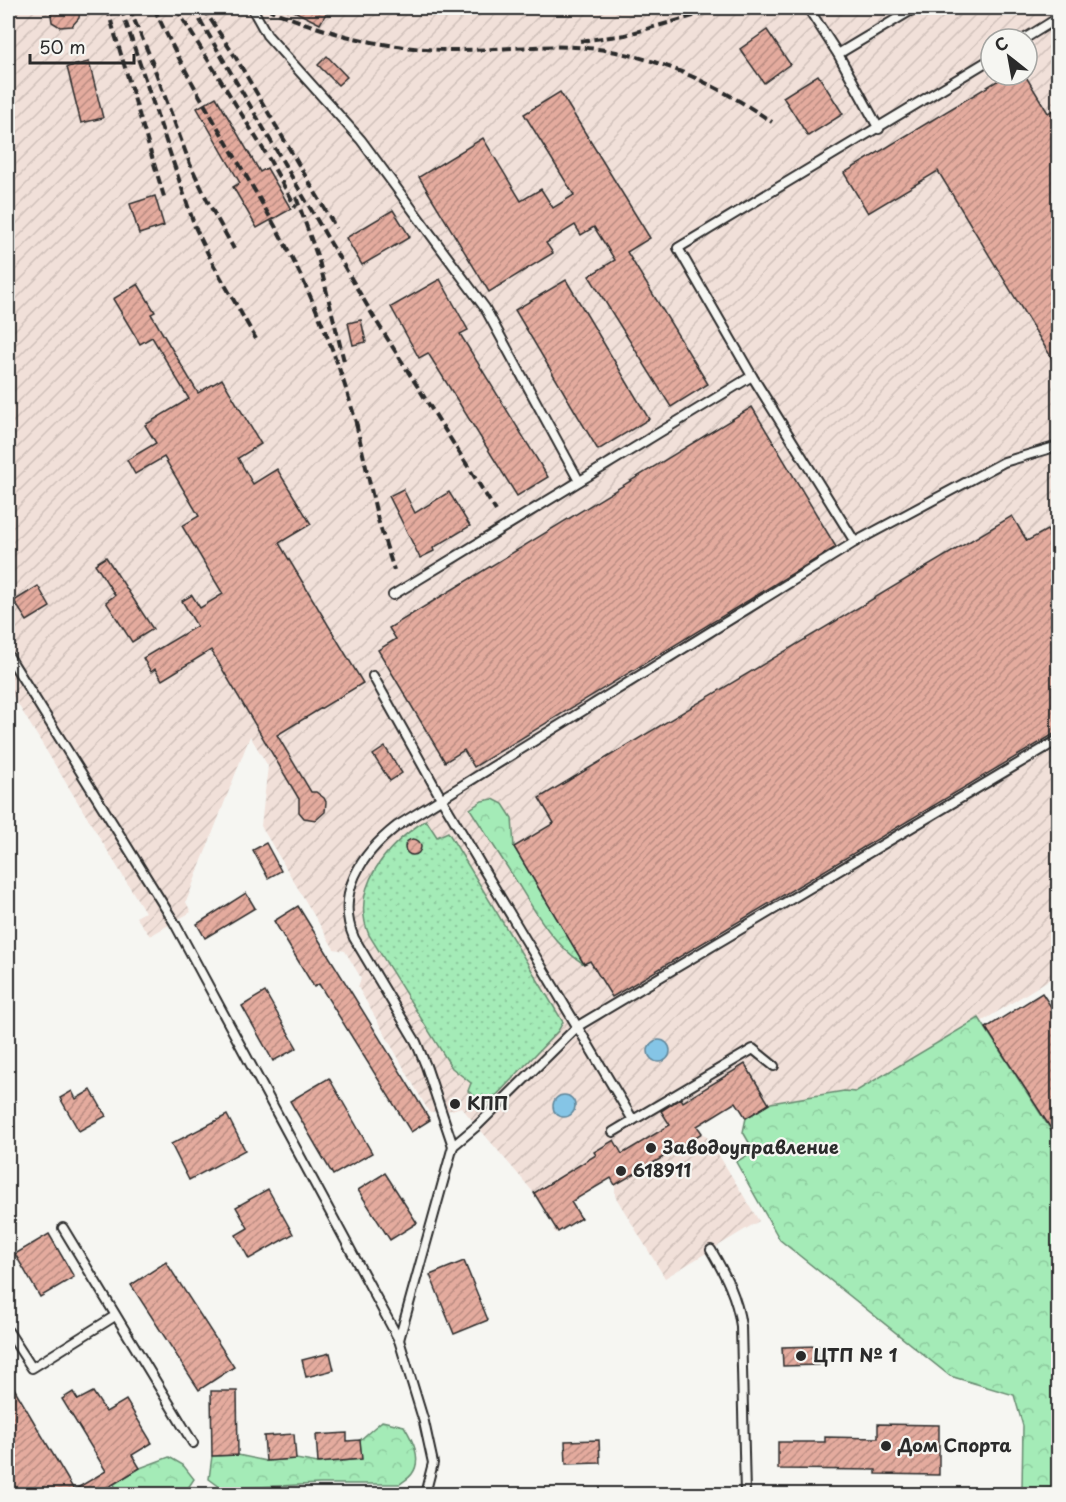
<svg xmlns="http://www.w3.org/2000/svg" width="1066" height="1502" font-family="'Playpen Sans',sans-serif">
<defs>
<pattern id="industrial-furrows" width="10" height="10" patternUnits="userSpaceOnUse" patternTransform="scale(1.5)"><rect width="10" height="10" fill="#f1e0d9"/><path d="M-1 1l2-2M0 10L10 0M9 11l2-2" fill="none" stroke="#cfc0ba"/></pattern>
<pattern id="grass-dots" width="8" height="8" patternUnits="userSpaceOnUse" patternTransform="scale(1.5)"><rect width="8" height="8" fill="#a4ebb7"/><path d="M2 2h.1M6 6h.1" fill="none" stroke="#8dca9e" stroke-width="1.8" stroke-linecap="round"/></pattern>
<pattern id="forest-crowns" width="20" height="18" patternUnits="userSpaceOnUse" patternTransform="scale(1.5)"><rect width="20" height="18" fill="#a4ebb7"/><path d="M2 6a3 3 0 1 1 6 0M12 15a3 3 0 1 1 6 0" fill="none" stroke="#8dca9e"/></pattern>
<pattern id="building-hatch" width="6" height="6" patternUnits="userSpaceOnUse" patternTransform="scale(1.5)"><rect width="6" height="6" fill="#e4ab9e"/><path d="M-1 1l2-2M0 6l6-6M5 7l2-2" fill="none" stroke="#b98b81"/></pattern>
</defs>
<rect width="100%" height="100%" fill="#f6f6f2"/>
<filter id="ink" filterUnits="userSpaceOnUse"><feTurbulence type="fractalNoise" baseFrequency=".0167" numOctaves="2"/><feDisplacementMap in="SourceGraphic" scale="12" xChannelSelector="R" yChannelSelector="G"/><feConvolveMatrix kernelMatrix="1 2 1 2 8 2 1 2 1" color-interpolation-filters="sRGB"/></filter>
<g filter="url(#ink)">
<!-- industrial -->
<path fill="url(#industrial-furrows)" fill-rule="evenodd" d="M8 8H1058V974L981 1022 978 1018 855 1092 844 1091 771 1103 746 1118 736 1102 698 1125 702 1133 709 1139 759 1221 665 1278 615 1196V1185L610 1178 571 1202 581 1218 556 1233 553 1229 555 1227 534 1193 461 1107 452 1110 429 1112 358 987 361 978 345 951 334 949 261 826 268 766 250 736 186 902 191 912 150 936 136 917 145 912 8 688ZM991 39H1027V75H991Z"/>
<!-- grass -->
<path fill="url(#grass-dots)" stroke="#688b71" stroke-width="1.5" d="M426 820 437 837 448 832 563 1022 558 1031 489 1103 485 1104 468 1091 471 1083 452 1068 369 935C349 887 388 844 426 820Z"/>
<!-- forest -->
<g fill="url(#forest-crowns)" stroke="#688b71" stroke-width="1.5">
<path d="M493 799 503 804 512 818 514 847 584 964C553 945 534 910 515 879 500 856 485 832 470 809L482 801Z"/>
<polygon points="979,1018 1058,1141 1058,1488 1022,1490 1023,1426 1014,1395 950,1376 780,1240 736,1162 754,1151 743,1132 746,1118 771,1103 844,1091 855,1092"/>
<path d="M382 1421 404 1426C412 1439 423 1459 412 1474 409 1478 404 1481 400 1484H320L239 1488 220 1487 209 1479 212 1456 238 1455 266 1461 296 1459 318 1463 361 1459 360 1440Z"/>
<polygon points="169,1457 183,1465 194,1479 186,1491 179,1494 118,1494 114,1484 140,1468"/>
</g>
<!-- water -->
<g fill="#85c5e6" stroke="#61879b" stroke-width="1.5">
<circle cx="659" cy="1051" r="11"/>
<circle cx="564" cy="1106" r="11"/>
</g>
<!-- building -->
<g fill="url(#building-hatch)" stroke="#2b2b2b" stroke-width="1.5">
<polygon points="50,8 80,8 79,18 72,26 60,27 52,22"/>
<polygon points="288,8 329,8 320,24"/>
<polygon points="767,30 790,64 764,83 740,49"/>
<polygon points="327,56 347,77 338,85 318,65"/>
<polygon points="89,62 103,118 81,123 67,67"/>
<polygon points="818,75 843,114 808,136 783,97"/>
<polygon points="1007,75 1025,75 1048,113 1059,107 1059,370 938,171 868,213 844,173"/>
<polygon points="560,92 650,238 627,252 708,384 671,407 589,276 615,260 594,227 581,235 575,225 546,243 553,253 489,292 419,177 483,138 521,201 541,189 553,208 574,195 524,114"/>
<polygon points="216,97 260,172 267,168 291,209 257,228 233,187 240,183 197,108"/>
<polygon points="155,196 164,226 139,234 130,204"/>
<polygon points="393,210 410,237 362,265 346,238"/>
<polygon points="440,279 468,330 460,334 548,477 517,496 428,353 419,358 391,307"/>
<polygon points="566,280 649,419 598,450 515,310"/>
<polygon points="138,284 155,312 151,314 198,393 222,379 261,444 238,458 253,484 277,469 311,524 279,543 363,683 277,735 311,792 316,792 324,798 326,802 325,812 316,820 304,818 299,812 299,799 211,650 162,680 155,669 151,672 143,658 197,626 182,601 192,595 200,608 223,594 182,526 199,516 164,457 135,474 127,460 156,443 145,425 189,399 152,337 140,344 113,299"/>
<polygon points="361,320 366,342 353,345 348,323"/>
<polygon points="752,407 836,547 474,767 464,750 445,762 378,650 396,639 389,628"/>
<polygon points="403,489 415,513 449,492 470,526 433,548 434,551 420,558 389,496"/>
<polygon points="1012,516 1027,541 1047,530 1059,549 1059,731 612,997 590,961 584,964 514,847 554,823 539,798"/>
<polygon points="106,557 153,629 132,642 106,602 115,595 95,564"/>
<polygon points="38,586 50,607 27,621 14,601"/>
<polygon points="385,747 402,773 390,781 373,755"/>
<circle cx="413" cy="847" r="8"/>
<polygon points="266,843 281,871 268,878 253,850"/>
<polygon points="246,893 255,908 205,938 197,924"/>
<polygon points="298,906 430,1120 411,1132 319,984 314,987 274,921"/>
<polygon points="265,992 297,1048 273,1061 242,1006"/>
<polygon points="1042,993 1059,1019 1059,1141 986,1028"/>
<polygon points="745,1064 769,1104 746,1118 736,1102 697,1126 702,1133 665,1156 615,1185 611,1178 571,1202 581,1218 558,1232 534,1193 596,1155 594,1152 614,1140 622,1154 670,1125 661,1111 681,1098 683,1102"/>
<polygon points="329,1078 372,1153 333,1175 290,1101"/>
<polygon points="91,1090 106,1116 79,1131 60,1098 72,1091 76,1099"/>
<polygon points="227,1115 245,1150 189,1180 171,1144"/>
<polygon points="385,1173 417,1223 390,1240 358,1190"/>
<polygon points="268,1189 293,1234 249,1259 236,1235 248,1228 236,1207"/>
<polygon points="49,1234 74,1277 40,1297 15,1254"/>
<polygon points="464,1261 488,1320 454,1334 430,1275"/>
<polygon points="166,1262 234,1367 199,1390 131,1285"/>
<polygon points="818,1346 819,1365 783,1366 782,1347"/>
<polygon points="330,1353 334,1370 306,1377 302,1360"/>
<polygon points="8,1378 74,1490 106,1471 62,1399 73,1392 78,1400 93,1392 106,1412 126,1400 152,1443 132,1455 140,1468 97,1494 8,1494"/>
<polygon points="211,1391 237,1391 238,1455 212,1456"/>
<polygon points="878,1424 939,1425 939,1475 876,1474 876,1470 778,1469 778,1442 825,1442 825,1437 878,1438"/>
<polygon points="347,1433 347,1441 360,1440 362,1459 318,1463 316,1435"/>
<polygon points="294,1434 296,1459 266,1461 264,1436"/>
<polygon points="599,1440 600,1463 566,1464 565,1441"/>
</g>
<g fill="none" stroke-linecap="round" stroke-linejoin="round">
<!-- lane casing -->
<g stroke="#2b2b2b" stroke-width="12">
<g id="lane">
<polyline points="252,8 267,35 361,140 485,308 579,481"/>
<polyline points="808,8 838,54 879,129"/>
<polyline points="1024,39 1058,18"/>
<polyline points="838,54 915,8"/>
<polyline points="855,542 752,376 678,248 991,59"/>
<polyline points="393,595 752,376"/>
<polyline points="8,655 174,922 399,1340 424,1422 433,1463 425,1494"/>
<polyline points="373,676 441,798 633,1120"/>
<polyline points="613,1132 753,1049 774,1066"/>
<path d="M453 1146 426 1066 416 1042 354 938C335 893 361 854 397 826L855 542 1004 462 1058 446"/>
<polyline points="63,1228 193,1443"/>
<path d="M711 1250C725 1274 737 1297 741 1326L745 1494"/>
<polyline points="8,1331 32,1368 115,1316"/>
<polyline points="399,1340 453,1146 478,1125 578,1026 1058,740"/>
</g>
</g>
<!-- lane -->
<use href="#lane" stroke="#f6f6f2" stroke-width="8"/>
<!-- rail -->
<g stroke="#2b2b2b" stroke-width="4" stroke-dasharray="9 4.5" stroke-linecap="butt">
<polyline points="107,8 165,200"/>
<polyline points="121,8 195,227 213,264 256,339"/>
<polyline points="129,8 149,54 190,164 209,204 234,249"/>
<path d="M154 8C190 86 238 159 280 235 313 296 340 362 358 430"/>
<polyline points="176,8 268,157 296,208"/>
<polyline points="193,8 375,319 496,511"/>
<polyline points="203,8 236,58 336,228"/>
<path d="M266 8C328 35 392 51 460 50 506 50 551 43 597 49 660 57 720 86 772 122"/>
<polyline points="580,41 625,35 722,8"/>
<polyline points="296,197 319,261 344,361"/>
<polyline points="356,423 378,520 394,570"/>
</g>
</g>
</g>
<!-- markers -->
<g fill="#2b2b2b" stroke="#f6f6f2" stroke-width="2">
<circle cx="455" cy="1104" r="6"/>
<circle cx="651" cy="1148" r="6"/>
<circle cx="621" cy="1171" r="6"/>
<circle cx="801" cy="1356" r="6"/>
<circle cx="886" cy="1446" r="6"/>
</g>
<g text-anchor="middle" stroke-width="4.5" stroke-linejoin="round" paint-order="stroke">
<!-- poi labels -->
<g font-size="18" font-weight="bold" fill="#2b2b2b" stroke="#f6f6f2" text-anchor="start">
<text x="467" y="1110">КПП</text>
<text x="663" y="1154">Заводоуправление</text>
<text x="633" y="1177">618911</text>
<text x="813" y="1362">ЦТП № 1</text>
<text x="898" y="1452">Дом Спорта</text>
</g>
</g>
<!-- margin -->
<rect width="1066" height="1502" fill="none" stroke="#f6f6f2" stroke-width="30"/>
<rect x="15" y="15" width="1036" height="1472" fill="none" stroke="#2b2b2b" stroke-width="2" filter="url(#ink)"/>
<!-- north arrow -->
<g transform="translate(1009 57) rotate(329)"><circle r="28" fill="#f6f6f2" stroke="#a5a5a2" stroke-width="1.5"/>
<path d="M0-4.5L10 22L0 15L-10 22Z" fill="#2b2b2b"/>
<text y="-9" font-size="16" font-weight="bold" text-anchor="middle" fill="#2b2b2b">С</text>
</g>
<!-- scale -->
<path d="M30 54v9h104v-9" fill="none" stroke="#2b2b2b" stroke-width="3"/>
<text x="39" y="54" font-size="18" fill="#2b2b2b" stroke="#f6f6f2" stroke-width="4.5" paint-order="stroke">50 m</text>
</svg>
